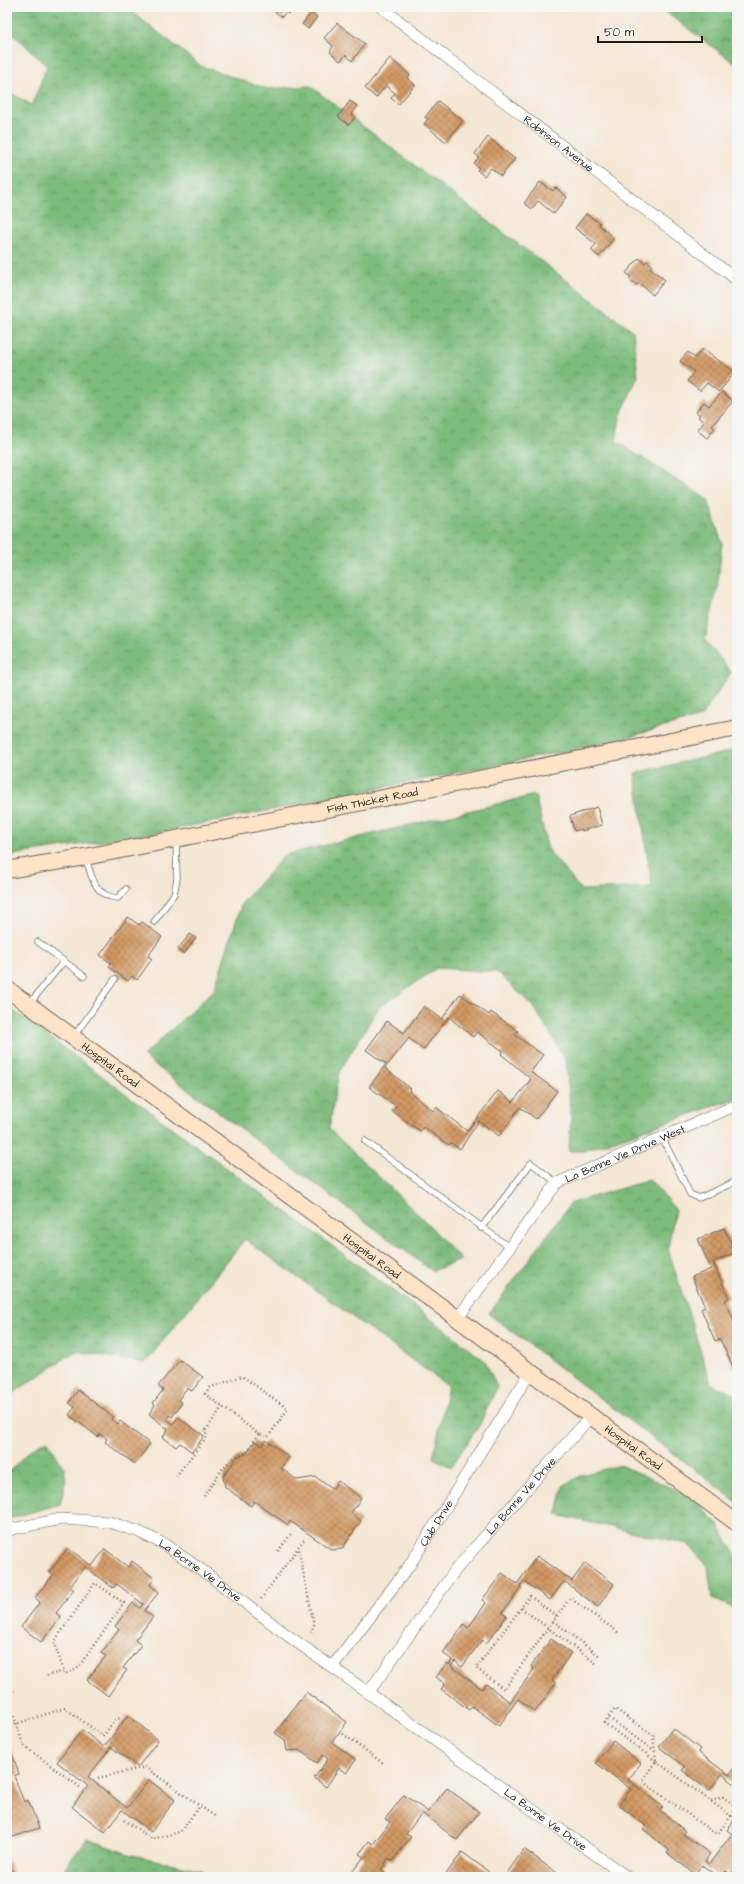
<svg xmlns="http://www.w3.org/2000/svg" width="744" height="1884" font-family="'Architects Daughter',sans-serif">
<defs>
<pattern id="forest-crowns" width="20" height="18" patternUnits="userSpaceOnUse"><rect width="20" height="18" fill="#7ebc7d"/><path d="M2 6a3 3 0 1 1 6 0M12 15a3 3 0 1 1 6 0" fill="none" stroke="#669866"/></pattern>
<pattern id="building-cross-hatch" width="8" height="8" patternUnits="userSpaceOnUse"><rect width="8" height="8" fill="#d19863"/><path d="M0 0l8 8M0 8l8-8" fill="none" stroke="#a97b51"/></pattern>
</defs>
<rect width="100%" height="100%" fill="#f6f6f2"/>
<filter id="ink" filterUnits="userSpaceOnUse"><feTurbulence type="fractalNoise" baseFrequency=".025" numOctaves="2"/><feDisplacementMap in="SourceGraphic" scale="8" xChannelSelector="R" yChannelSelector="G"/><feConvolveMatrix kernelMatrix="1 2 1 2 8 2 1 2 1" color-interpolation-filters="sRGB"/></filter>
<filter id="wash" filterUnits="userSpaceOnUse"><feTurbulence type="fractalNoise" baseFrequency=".012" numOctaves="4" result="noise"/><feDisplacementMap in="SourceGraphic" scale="16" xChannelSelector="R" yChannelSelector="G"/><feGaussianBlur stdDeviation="0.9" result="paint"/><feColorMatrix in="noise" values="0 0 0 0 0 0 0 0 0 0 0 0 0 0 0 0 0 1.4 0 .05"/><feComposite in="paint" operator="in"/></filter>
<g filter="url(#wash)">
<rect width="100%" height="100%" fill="#f4e7d4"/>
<!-- forest -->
<g fill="url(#forest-crowns)" stroke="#4d6c4c">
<polygon points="7,7 126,7 201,66 267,89 310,86 633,331 638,376 620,417 616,441 708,500 722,543 717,590 705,640 731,672 701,717 606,743 161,832 7,856 7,91 32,105 47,66 7,28"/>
<polygon points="659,7 737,7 737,65"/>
<polygon points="737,750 737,1098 583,1151 569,1151 571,1117 566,1060 534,1007 497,972 437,968 379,1007 339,1072 329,1129 426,1222 461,1260 432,1271 143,1056 214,990 242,903 285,855 535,795 548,850 581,890 652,887 635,773"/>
<polygon points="7,1006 442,1327 485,1361 497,1387 480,1424 451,1467 433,1458 448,1386 245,1239 145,1363 76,1351 7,1397"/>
<polygon points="650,1180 675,1209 668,1249 711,1384 737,1395 737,1502 489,1314 571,1203"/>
<polygon points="47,1440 64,1468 66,1480 60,1504 12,1518 7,1516 7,1474 31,1449"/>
<polygon points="620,1465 696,1499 718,1525 737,1558 737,1610 712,1598 708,1567 688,1544 557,1515 563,1486 582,1475"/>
<polygon points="87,1839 128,1854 201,1870 210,1877 64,1877 66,1866"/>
</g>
<g id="blocks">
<!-- building -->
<g fill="url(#building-cross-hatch)" fill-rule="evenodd">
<polygon points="277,7 293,7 288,14 286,12 282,17 274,11"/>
<polygon points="311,13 317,17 308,29 302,24"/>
<polygon points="337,23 365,44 352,61 346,55 340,61 330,52 333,46 324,38"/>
<polygon points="390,58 410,75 407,78 415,85 398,105 391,98 395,93 386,86 376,98 365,88"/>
<polygon points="350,101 357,106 351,114 355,117 349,125 338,117"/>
<polygon points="438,101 463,121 446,142 424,124 428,119 425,117"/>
<polygon points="488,137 515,159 501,176 491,168 484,176 477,170 479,168 474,164 479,157 475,154"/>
<polygon points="540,182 553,191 556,188 567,197 554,214 538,201 532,209 524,203"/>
<polygon points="586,214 600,223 599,225 614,238 599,257 591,250 596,244 575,228"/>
<polygon points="639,258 645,263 647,261 652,265 650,268 665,280 653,295 639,283 637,285 629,279 631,277 626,273"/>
<polygon points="702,349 735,372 719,392 707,383 700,391 687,381 694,372 680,361 688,352 695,358"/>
<polygon points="722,392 733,401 712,426 715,428 707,438 697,430 704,422 698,417 700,415 696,412 704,402 709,406"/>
<polygon points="597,807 602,825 582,831 582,829 574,831 570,816"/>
<polygon points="128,917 139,925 142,922 162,937 148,956 152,959 137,980 132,976 128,981 109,967 111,963 100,955"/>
<polygon points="190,934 196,938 184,954 178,949"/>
<path d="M460 994 489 1015 491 1012 518 1031 515 1035 543 1055 531 1072 557 1091 536 1119 520 1107 499 1136 479 1121 460 1149 451 1143 449 1145 423 1127 420 1131 392 1111 396 1106 369 1087 386 1064 366 1050 387 1021 404 1033 424 1006 442 1019ZM449 1017 473 1037 477 1032 503 1051 501 1054 531 1079 513 1102 498 1091 467 1131 436 1107 433 1111 409 1091 411 1089 385 1068 409 1038 423 1050Z"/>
<polygon points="724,1228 734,1250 737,1248 737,1252 713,1262 729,1298 725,1300 737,1328 737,1368 734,1369 720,1339 715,1341 701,1309 705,1307 692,1277 711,1269 698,1239"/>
<polygon points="180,1360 203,1377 192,1391 187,1388 178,1400 182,1403 172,1417 169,1415 167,1419 173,1424 178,1417 204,1436 192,1452 180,1443 176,1447 163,1437 168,1429 149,1414 155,1405 153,1403 163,1390 158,1386"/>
<polygon points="78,1390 113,1417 111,1419 118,1424 120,1421 150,1444 135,1464 105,1442 107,1439 100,1434 98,1437 69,1415 75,1407 69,1403"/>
<polygon points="266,1440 289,1457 281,1468 297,1480 316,1477 332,1489 338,1481 361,1498 351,1513 361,1521 342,1549 332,1550 290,1521 288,1525 254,1501 251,1506 225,1487 223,1477 237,1457 246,1454 255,1441 262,1446"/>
<polygon points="68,1548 92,1566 105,1549 128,1567 132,1561 154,1578 150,1585 159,1592 144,1611 153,1617 135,1640 141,1645 123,1668 127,1670 108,1696 87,1680 106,1656 101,1653 119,1630 115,1626 133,1603 140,1608 143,1604 117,1584 113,1588 85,1567 70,1587 74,1590 56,1613 61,1617 41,1642 21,1627 40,1602 35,1598 53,1575 49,1572"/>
<polygon points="537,1556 572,1581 585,1563 614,1584 598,1607 564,1581 550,1600 524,1581 520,1586 521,1587 502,1613 507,1616 486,1644 482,1640 462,1667 455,1661 451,1666 482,1689 486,1684 510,1702 534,1669 531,1666 551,1639 571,1653 552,1680 556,1683 535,1712 518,1699 499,1726 472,1706 469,1710 441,1689 445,1684 436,1677 447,1663 449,1665 452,1660 443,1653 464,1624 468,1628 486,1603 482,1600 502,1573 517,1584"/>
<polygon points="306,1692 347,1722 332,1742 356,1760 346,1773 339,1768 326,1787 314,1778 328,1759 323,1755 317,1763 299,1750 287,1751 285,1740 275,1733"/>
<polygon points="128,1715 158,1740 138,1767 111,1747 88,1777 127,1808 149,1780 175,1800 151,1832 122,1810 105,1832 72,1807 88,1786 57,1762 82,1730 104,1747"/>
<polygon points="673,1728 700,1749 698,1752 729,1775 737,1764 737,1786 722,1774 709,1791 682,1770 685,1767 659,1747"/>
<polygon points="613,1741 641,1763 628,1780 663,1807 660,1810 685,1831 683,1834 710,1854 705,1861 709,1864 732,1834 727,1830 737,1816 737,1866 731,1874 726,1871 721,1877 718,1877 702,1865 695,1874 667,1853 669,1850 643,1829 646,1826 619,1805 631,1789 596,1763"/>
<polygon points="9,1744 19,1774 14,1776 24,1802 28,1800 39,1828 13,1837 7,1821 7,1745"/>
<polygon points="447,1788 479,1812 457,1840 422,1813 406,1834 411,1837 392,1861 389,1858 381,1869 385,1872 381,1877 348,1877 364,1857 359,1854 369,1841 373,1844 390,1822 385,1819 404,1795 428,1812"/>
<polygon points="524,1849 557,1873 554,1877 504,1877"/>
<polygon points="462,1852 489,1872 486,1877 444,1877"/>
<polygon points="7,1858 14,1876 18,1874 19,1877 7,1877"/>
</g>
</g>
</g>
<g filter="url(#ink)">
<use href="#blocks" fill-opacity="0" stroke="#68635c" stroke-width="1"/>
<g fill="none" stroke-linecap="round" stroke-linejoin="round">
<!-- lane casing -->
<g stroke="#68635c" stroke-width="7">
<g id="lane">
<path d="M86 858C91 876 95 897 118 898L126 889"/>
<polyline points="154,922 174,894 177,879 176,841"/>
<polyline points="38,942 84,976"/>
<polyline points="30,1003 64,961"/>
<polyline points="74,1036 115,979"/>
<polyline points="662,1137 690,1194 699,1198 737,1181"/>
<polyline points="365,1141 509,1247"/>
<polyline points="481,1228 531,1163 557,1183"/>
</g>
</g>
<!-- street casing -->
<g stroke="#68635c" stroke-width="12">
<g id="street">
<path id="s1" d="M381 7 737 280"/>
<path id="s2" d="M457 1319 557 1183 737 1105"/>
<path id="s3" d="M7 1532 12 1529 61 1519 109 1522 137 1531 164 1544 210 1576 287 1635 627 1877"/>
<path id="s4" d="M332 1667 409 1566 531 1371"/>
<path id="s5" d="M368 1693 457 1568 591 1416"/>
</g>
</g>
<!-- secondary casing -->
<g stroke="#68635c" stroke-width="18">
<g id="secondary">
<path id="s6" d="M7 870 85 857 737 728"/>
<path id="s7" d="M7 989 737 1523"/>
</g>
</g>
<!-- path -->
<g stroke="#68635c" stroke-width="2.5" stroke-dasharray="1 3" stroke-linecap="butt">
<polyline points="176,1476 206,1438 206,1430 222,1407"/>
<path d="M204 1496C215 1481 226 1456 246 1453L259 1434 205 1394 209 1388 242 1376 288 1409 268 1437 259 1434"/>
<polyline points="304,1540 298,1547 314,1625 310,1635"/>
<polyline points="278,1551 291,1534"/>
<polyline points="261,1599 298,1548"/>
<polyline points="521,1608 597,1664"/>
<polyline points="556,1616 530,1596 476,1668 504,1689 570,1598 619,1633"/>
<polyline points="553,1621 601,1657"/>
<path d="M47 1676C53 1674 60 1671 67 1673L77 1669 124 1603 95 1583 54 1642 64 1672"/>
<polyline points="7,1694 15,1691"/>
<polyline points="14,1716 23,1745 81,1788"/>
<polyline points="609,1718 654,1751"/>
<polyline points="7,1721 16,1724 65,1708 103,1736 116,1719 122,1718"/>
<polyline points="343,1734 384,1764"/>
<polyline points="656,1761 604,1723 615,1709 653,1735 656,1761 642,1781 714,1833 719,1832 731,1816 656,1761"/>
<polyline points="98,1778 145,1767 200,1806"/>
<polyline points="711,1801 723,1797 737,1807"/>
<polyline points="731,1816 737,1808"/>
<polyline points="124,1820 152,1839 180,1832 200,1806 216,1817"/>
<polyline points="701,1875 701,1877"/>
</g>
<!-- lane -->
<use href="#lane" stroke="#fff" stroke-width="5.5"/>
<!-- street -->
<use href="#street" stroke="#fff" stroke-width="11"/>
<!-- secondary -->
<use href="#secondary" stroke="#fee4c6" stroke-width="16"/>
</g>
</g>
<g text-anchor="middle" stroke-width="3" stroke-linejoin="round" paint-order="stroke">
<!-- street labels -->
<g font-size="11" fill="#1c1c1c" stroke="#f6f6f2">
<text dy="4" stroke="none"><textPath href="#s1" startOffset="224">Robinson Avenue</textPath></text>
<text dy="4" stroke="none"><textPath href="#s6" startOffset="372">Fish Thicket Road</textPath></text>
<text dy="4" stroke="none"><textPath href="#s7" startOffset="128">Hospital Road</textPath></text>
<text dy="4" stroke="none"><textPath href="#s2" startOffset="243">La Bonne Vie Drive West</textPath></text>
<text dy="4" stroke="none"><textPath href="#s7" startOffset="452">Hospital Road</textPath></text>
<text dy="4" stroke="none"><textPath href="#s7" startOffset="776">Hospital Road</textPath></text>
<text dy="4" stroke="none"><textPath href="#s5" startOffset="250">La Bonne Vie Drive</textPath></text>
<text dy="4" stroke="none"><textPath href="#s4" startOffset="178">Club Drive</textPath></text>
<text dy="4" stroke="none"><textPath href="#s3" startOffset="208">La Bonne Vie Drive</textPath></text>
<text dy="4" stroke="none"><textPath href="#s3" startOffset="634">La Bonne Vie Drive</textPath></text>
</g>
</g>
<!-- margin -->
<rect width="744" height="1884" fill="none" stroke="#f6f6f2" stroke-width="24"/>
<!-- scale -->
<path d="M598 36v6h104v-6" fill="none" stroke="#1c1c1c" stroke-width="2"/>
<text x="604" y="36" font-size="12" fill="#1c1c1c" stroke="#f6f6f2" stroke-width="3" paint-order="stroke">50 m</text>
</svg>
